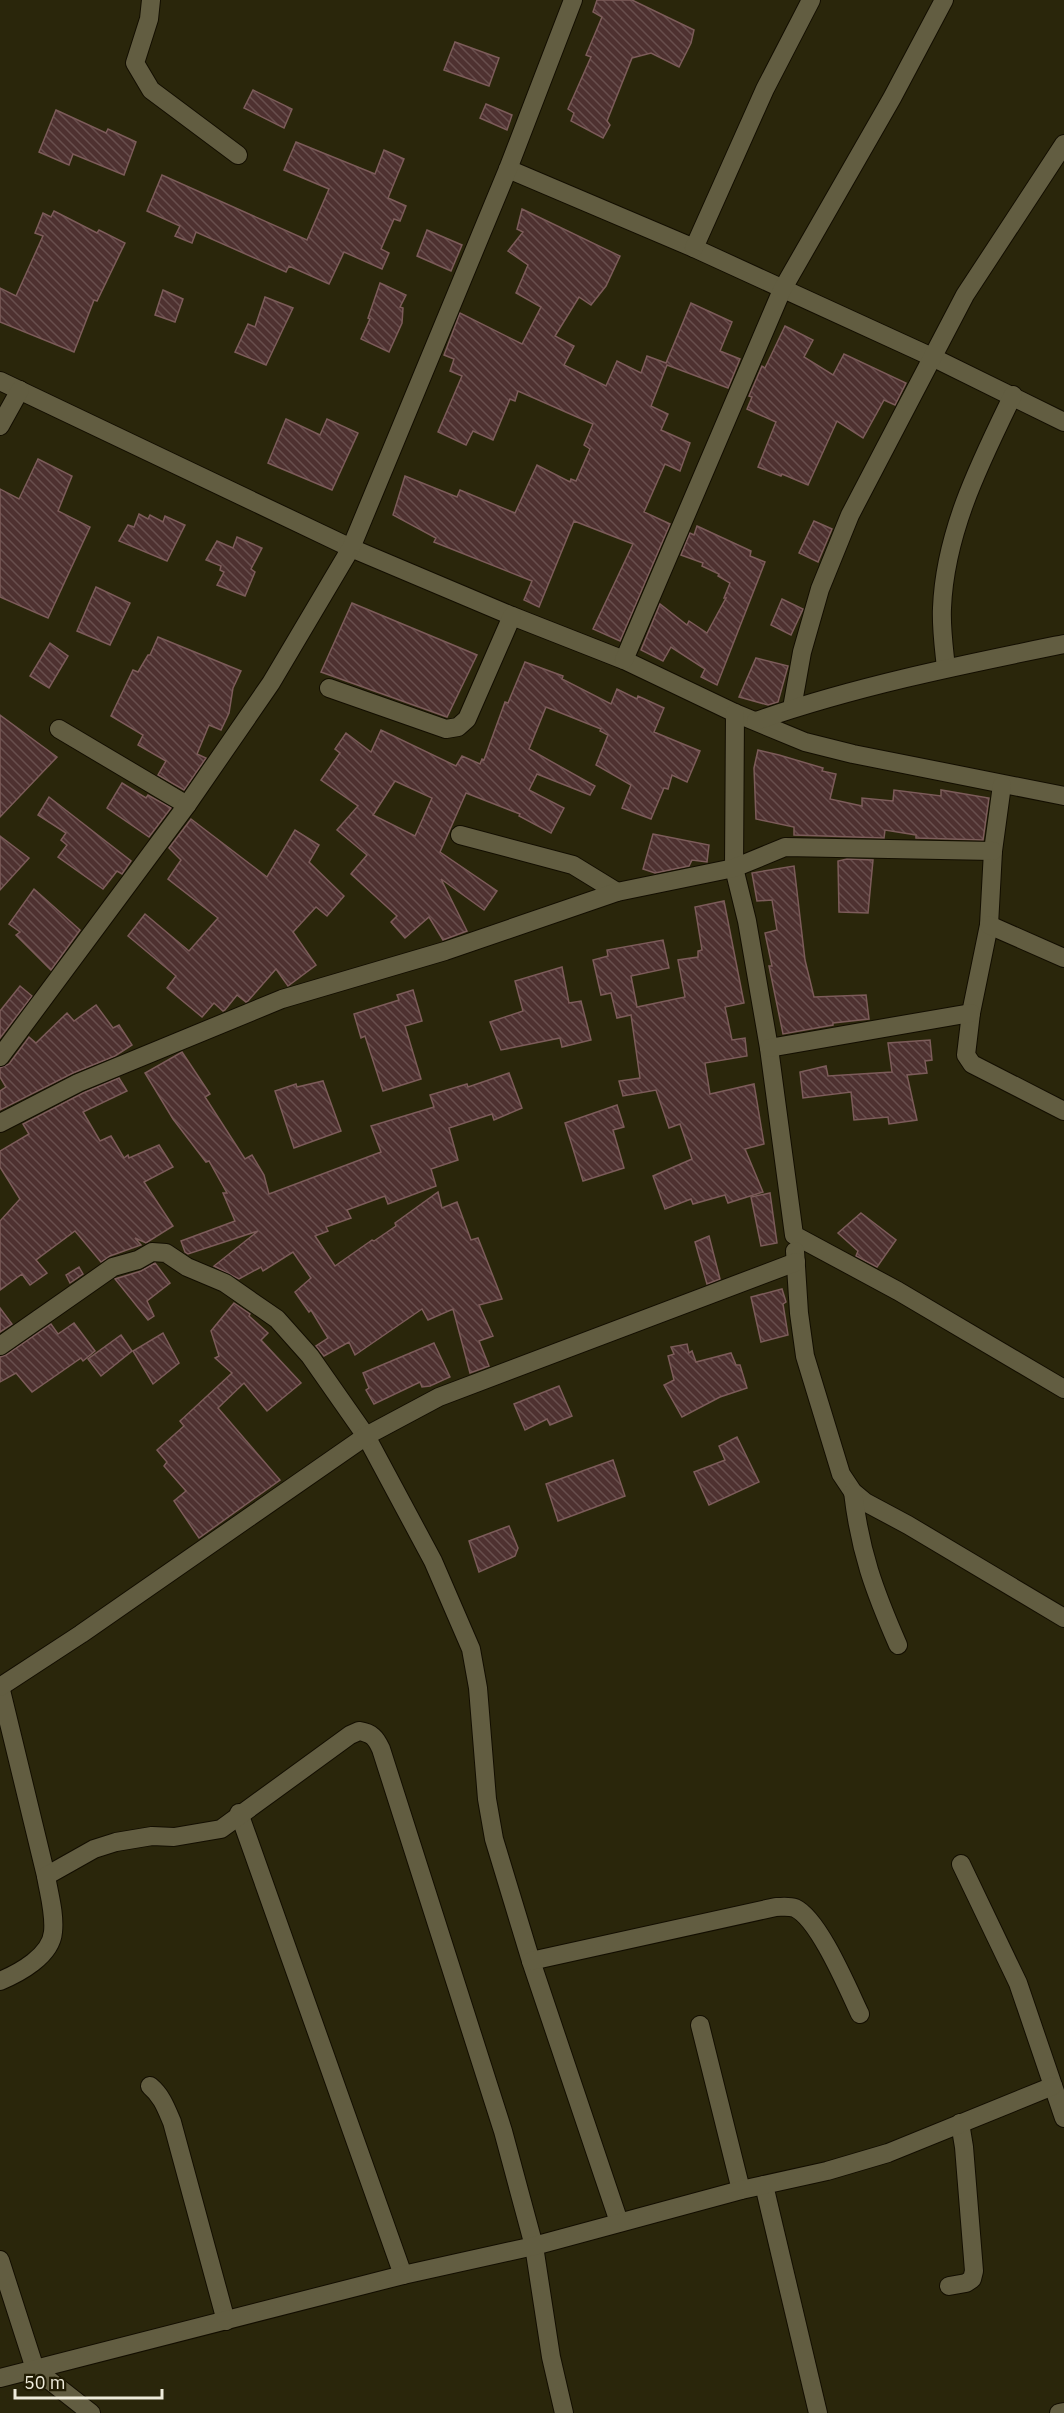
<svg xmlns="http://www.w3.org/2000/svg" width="1064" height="2413" font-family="'IBM Plex Sans',sans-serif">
<defs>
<pattern id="building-back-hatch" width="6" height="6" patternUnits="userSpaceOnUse" patternTransform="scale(1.5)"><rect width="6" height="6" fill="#4e3130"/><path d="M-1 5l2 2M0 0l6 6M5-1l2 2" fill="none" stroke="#684f4d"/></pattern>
</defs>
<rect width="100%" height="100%" fill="#2a260b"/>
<!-- building -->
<g fill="url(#building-back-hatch)" stroke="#7c5c5a" stroke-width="1.5" fill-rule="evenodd">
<polygon points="597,0 632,0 694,30 691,43 679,67 651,53 632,58 607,121 610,125 603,138 571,121 574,113 568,109 591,57 586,55 602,17 593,12"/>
<polygon points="455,42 499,58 489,86 444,70"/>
<polygon points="253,90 292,109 284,128 244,108"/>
<polygon points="486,104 512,115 507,130 480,118"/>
<polygon points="56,110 106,133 108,129 136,142 124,175 73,154 69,165 39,152"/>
<polygon points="296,142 375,174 384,150 404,159 388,198 406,206 400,221 394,219 381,249 389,253 382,269 344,252 329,284 289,266 286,272 196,232 192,243 175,236 180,226 147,211 162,175 307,240 329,189 284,170"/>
<polygon points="522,209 620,256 606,286 591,305 579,297 555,336 574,346 564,365 606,386 617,361 641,373 647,356 666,363 691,303 732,322 720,351 740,359 728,388 667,365 651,406 668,414 661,430 690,443 680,471 665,464 644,512 670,524 620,641 593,629 633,544 574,521 539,607 524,600 532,581 434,542 436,538 393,515 405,476 457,497 460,490 515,513 537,465 570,482 571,479 576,481 590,449 584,445 593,424 518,391 515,401 510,399 493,440 473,431 466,445 438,432 462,376 450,371 454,359 444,355 460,313 522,344 541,307 516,293 528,265 508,251 523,232 517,229"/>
<polygon points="54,211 97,233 99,230 125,243 97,301 94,300 74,352 0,322 0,288 16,296 43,236 35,233 43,213 51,217"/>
<polygon points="427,230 462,245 451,271 417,256"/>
<polygon points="380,283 406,295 400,307 403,308 402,323 389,352 361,339 370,319 368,318"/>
<polygon points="163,290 183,299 175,322 155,315"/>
<polygon points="265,297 293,308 266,365 235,352 248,324 255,327"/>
<polygon points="785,326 813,340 804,357 833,375 844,354 906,383 895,405 884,400 863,438 837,421 808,485 782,474 781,476 758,467 776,422 747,409 752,397 749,396 762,366 765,368"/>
<polygon points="286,419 320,435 327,419 358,433 332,490 268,463"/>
<polygon points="38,459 72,476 58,511 90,527 48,618 0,597 0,489 19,499"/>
<polygon points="139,514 148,519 150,515 163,522 165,516 185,525 167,561 119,541 128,525 134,527"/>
<polygon points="814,521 832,529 818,562 799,553"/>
<polygon points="697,526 751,551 750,556 765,562 717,685 701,677 705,669 671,647 663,661 641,650 660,604 687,625 689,621 707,633 726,598 724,598 730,583 718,576 719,574 702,566 703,563 681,555 690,533 694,535"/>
<polygon points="237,537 262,548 251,569 255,572 245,596 217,585 224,572 220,570 221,566 206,560 217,541 233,548"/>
<polygon points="96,587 130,603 110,645 77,631"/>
<polygon points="782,599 803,609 791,635 771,625"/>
<polygon points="352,603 477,655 447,717 321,672"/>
<polygon points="158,637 241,671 233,688 229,713 221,730 209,725 197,754 206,758 184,790 158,775 166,761 138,745 143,735 111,716 133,670 138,672 148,655 150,655"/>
<polygon points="50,643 68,656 49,688 30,676"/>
<polygon points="756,658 788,666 778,702 768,705 739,697"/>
<path d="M525 662 563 676 562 679 611 704 617 689 637 699 638 696 664 708 654 732 700 751 687 782 672 775 668 789 664 788 651 819 622 808 631 785 596 765 608 735 600 731 601 729 546 707 529 749 595 786 590 795 537 774 529 790 564 808 551 833 519 816 520 814 466 793 440 852 497 891 484 910 441 879 467 931 443 940 429 917 405 938 391 922 397 916 351 874 367 855 337 830 358 806 321 780 340 753 335 749 346 733 371 752 381 730 456 766 462 756 480 764 482 759 484 760 505 702 508 703ZM395 781 432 798 415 836 373 815Z"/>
<polygon points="0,715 57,757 0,817"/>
<polygon points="758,750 779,755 823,768 822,771 836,774 830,799 862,806 862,798 893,801 894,790 941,796 941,790 989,798 983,840 916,838 916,835 885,830 884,838 794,835 794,827 756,819 754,768"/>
<polygon points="122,783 146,798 148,795 171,808 149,837 107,808"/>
<polygon points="49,797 131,861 122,874 117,871 103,889 58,857 67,845 61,840 66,833 38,815"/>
<polygon points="191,819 267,877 295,830 319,845 309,862 344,896 327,916 316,907 293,932 316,965 288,986 276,969 248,1001 246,1002 237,995 225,1010 223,1011 214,1003 202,1017 167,988 176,976 128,936 145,914 189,951 218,918 168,879 181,860 169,848"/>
<polygon points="653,834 709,845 707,862 692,860 689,866 655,873 643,869"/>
<polygon points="0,836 29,858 0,890"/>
<polygon points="847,859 873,860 868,913 839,912 838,861"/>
<polygon points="794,866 805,960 814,997 866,995 869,1019 833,1023 833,1025 783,1034 769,966 772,966 765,933 777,930 772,900 757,901 752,873"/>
<polygon points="34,889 80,930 51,970 16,935 20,932 9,924"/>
<polygon points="724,901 744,1003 725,1007 732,1040 745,1038 747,1056 705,1063 710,1094 754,1084 764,1144 745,1149 763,1192 728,1203 725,1195 693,1204 691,1199 665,1209 653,1176 692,1159 680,1124 669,1128 656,1090 623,1096 619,1081 640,1078 631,1015 617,1018 611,993 601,995 593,960 608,956 607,950 663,940 669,968 631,976 637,1007 685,997 678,960 698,957 698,951 702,950 695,907"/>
<polygon points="562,967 569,1003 581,1001 591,1040 562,1047 560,1038 501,1050 490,1022 523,1011 515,981"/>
<polygon points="20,986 32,996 0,1038 0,1011"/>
<polygon points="413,990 422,1021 405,1026 421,1079 383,1091 365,1036 361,1038 354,1014 399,1000 397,995"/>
<polygon points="96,1005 113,1028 119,1025 132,1045 115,1056 73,1073 0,1110 0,1091 6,1087 0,1077 0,1068 9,1064 29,1037 36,1043 67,1013 74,1021"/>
<polygon points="930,1040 932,1060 925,1061 927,1073 907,1075 917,1120 889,1124 888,1117 854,1120 851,1092 803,1098 800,1072 826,1066 828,1076 892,1072 888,1043"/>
<polygon points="182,1052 210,1094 205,1097 245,1159 252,1155 264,1175 269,1194 381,1152 371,1126 434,1107 430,1095 467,1084 468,1087 509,1073 522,1108 494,1120 492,1114 449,1128 458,1160 431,1169 436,1186 388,1204 385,1196 347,1210 351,1218 326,1227 328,1231 315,1236 335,1266 372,1240 374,1241 396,1226 395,1223 438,1192 442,1208 457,1202 471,1240 478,1238 502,1299 479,1305 493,1336 479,1341 489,1366 470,1373 453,1309 428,1320 422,1309 355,1355 349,1342 324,1356 316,1346 328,1338 311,1310 309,1312 295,1292 311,1278 293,1252 263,1271 261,1267 239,1279 214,1266 258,1231 188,1254 185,1252 181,1241 235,1221 223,1193 227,1193 209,1161 206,1162 173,1119 145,1073"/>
<polygon points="119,1078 127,1091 83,1112 100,1141 111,1136 124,1158 128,1155 129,1158 159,1145 173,1167 144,1182 173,1226 146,1243 135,1238 141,1245 110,1256 101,1262 75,1231 36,1260 47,1273 30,1285 22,1274 0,1290 0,1221 20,1199 0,1167 0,1151 29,1134 23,1124 83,1093"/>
<polygon points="323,1081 341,1131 294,1148 275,1091 296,1084 297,1087"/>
<polygon points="617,1105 624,1127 613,1130 624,1168 583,1181 565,1123"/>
<polygon points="770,1193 777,1243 761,1246 751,1197"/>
<polygon points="861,1213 896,1240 877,1267 856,1256 858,1251 838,1233"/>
<polygon points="709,1236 720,1279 707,1284 695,1242"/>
<polygon points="155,1263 170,1283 147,1301 154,1316 148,1320 115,1279 141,1271"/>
<polygon points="79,1267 83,1274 70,1283 66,1275"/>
<polygon points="782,1289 786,1302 783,1304 788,1335 761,1342 751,1297"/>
<polygon points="234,1303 250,1314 249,1316 268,1333 261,1340 301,1383 267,1411 244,1383 218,1408 280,1480 199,1538 174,1501 186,1491 164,1466 167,1462 157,1450 184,1426 180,1421 232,1373 215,1358 219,1356 211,1331"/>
<polygon points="0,1308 12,1324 0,1332"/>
<polygon points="74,1323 95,1351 83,1361 81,1358 32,1392 16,1373 0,1382 0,1357 6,1355 51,1324 58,1334"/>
<polygon points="163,1333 179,1363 153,1384 133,1351"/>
<polygon points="121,1335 132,1351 101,1376 88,1359"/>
<polygon points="434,1343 450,1377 430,1386 422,1387 420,1382 374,1404 366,1390 369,1388 363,1373"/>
<polygon points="687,1344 689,1353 692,1351 696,1362 731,1353 736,1365 740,1365 747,1388 720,1397 682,1417 664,1385 674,1380 668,1356 674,1354 671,1347"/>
<polygon points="559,1386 572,1416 550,1425 547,1419 525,1430 514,1404"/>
<polygon points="737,1437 759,1482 709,1505 694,1472 725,1460 719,1446"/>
<polygon points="613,1460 625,1496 558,1521 546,1484"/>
<polygon points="509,1526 518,1548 515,1556 479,1572 469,1541"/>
</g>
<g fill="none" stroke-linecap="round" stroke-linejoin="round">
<!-- minor casing -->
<g stroke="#130e00" stroke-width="20">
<g id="minor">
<polyline points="151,0 149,19 135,63 151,90 238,155"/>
<polyline points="508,169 694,248 932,357 1064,422"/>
<polyline points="694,248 765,89 811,0"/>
<polyline points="0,381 351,548 512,616 624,660 735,713 805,742 853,754 1064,796"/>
<polyline points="0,426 20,390"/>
<polyline points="624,660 782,290 892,98 944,0"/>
<path d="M946 668C944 648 941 628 942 608 945 532 980 463 1013 395"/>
<polyline points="329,688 446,729 458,727 467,719 512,616"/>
<polyline points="792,708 802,652 820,589 850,515 965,295 1064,144"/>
<polyline points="735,713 734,868 747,921 769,1048 794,1235 898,1291 1064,1389"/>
<path d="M756 721C856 686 961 665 1064 644"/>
<polyline points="59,729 187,805"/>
<polyline points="1002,785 993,851 989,925 971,1013 966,1055 972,1064 1064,1111"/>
<polyline points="460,835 573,865 617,892"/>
<polyline points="989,925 1064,958"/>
<polyline points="769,1048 971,1013"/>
<polyline points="0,1057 187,805 271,683 351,548 508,169 573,0"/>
<polyline points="0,1123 78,1083 282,999 445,951 617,892 734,868 785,847 993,851"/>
<polyline points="795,1251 799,1313 805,1356 841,1474 853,1492 865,1502 908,1525 1064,1618"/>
<polyline points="0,1346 113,1267 138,1260 152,1252 166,1253 187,1267 225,1283 277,1319 310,1356 366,1436 433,1561 471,1649 478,1688 487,1799 494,1839 531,1961 619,2222"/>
<path d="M853 1492C860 1552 874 1590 898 1645"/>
<polyline points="0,1686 46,1876"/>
<polyline points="0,1687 81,1634 366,1436 439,1397 796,1262"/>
<polyline points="239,1813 403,2275"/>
<polyline points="961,1864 1018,1983 1064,2118"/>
<path d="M531 1961 776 1907C782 1907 789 1906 795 1908 819 1919 848 1989 860 2014"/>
<path d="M0 1981C19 1973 51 1956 53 1932 55 1914 49 1894 46 1876L94 1849 116 1842 152 1836 174 1837 221 1829 350 1735 359 1731C372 1733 376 1738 381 1749L503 2131 534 2246 551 2357 564 2413"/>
<polyline points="700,2025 741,2190"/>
<path d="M150 2086C162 2096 166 2108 172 2122L226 2321"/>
<polyline points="764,2185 818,2413"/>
<polyline points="0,2260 35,2369 91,2413"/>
<polyline points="949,2286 966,2283 972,2279 974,2271 964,2147 960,2123"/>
<polyline points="0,2378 403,2275 534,2246 741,2190 827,2171 888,2153 1053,2086"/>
<polyline points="1059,2413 1064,2412"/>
</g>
</g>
<!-- minor -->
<use href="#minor" stroke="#625d41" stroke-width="18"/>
</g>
<!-- scale -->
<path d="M15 2389v9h147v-9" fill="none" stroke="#efecdc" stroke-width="3"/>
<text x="24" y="2389" font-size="18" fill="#efecdc" stroke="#211c03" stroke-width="4.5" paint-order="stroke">50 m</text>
</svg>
